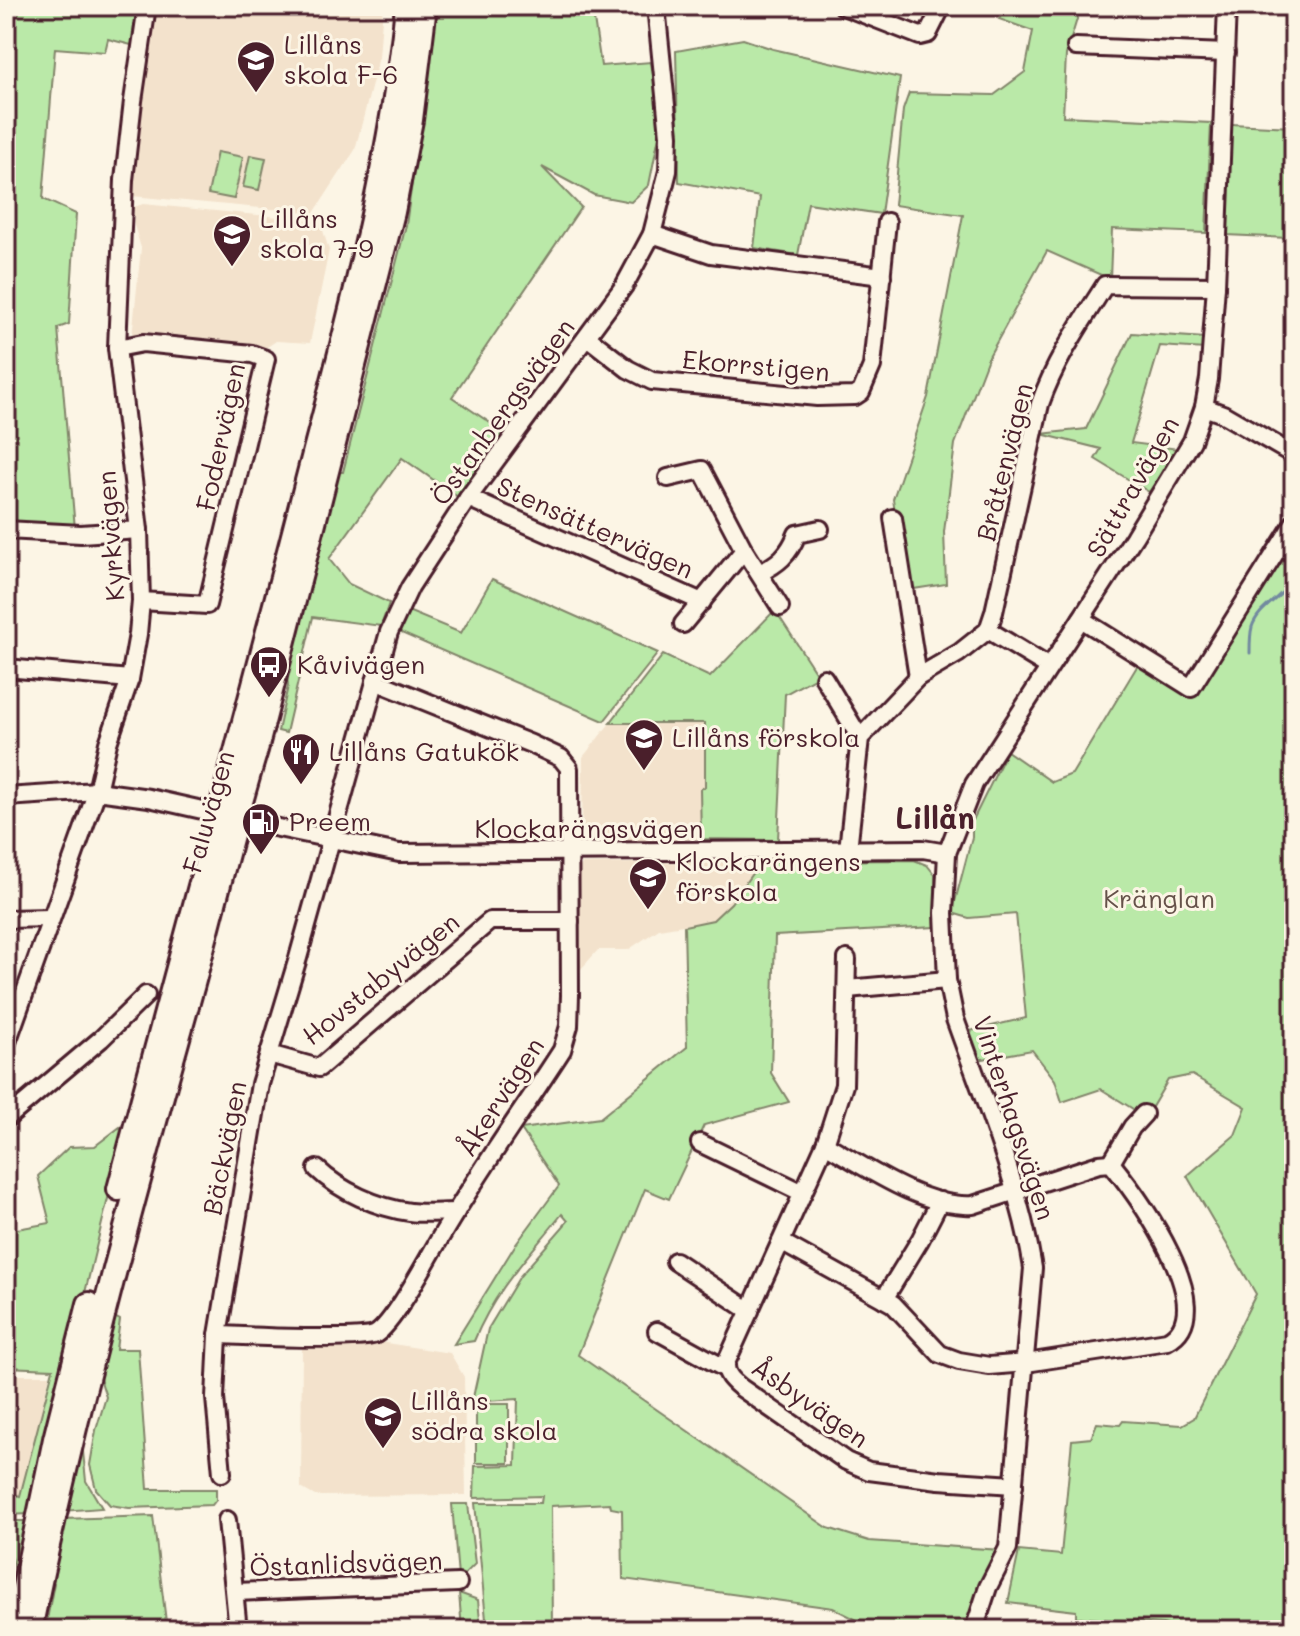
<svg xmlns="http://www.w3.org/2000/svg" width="1300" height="1636" font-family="Mali,sans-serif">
<rect width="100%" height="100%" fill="#fcf5e5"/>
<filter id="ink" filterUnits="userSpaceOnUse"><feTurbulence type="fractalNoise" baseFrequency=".0125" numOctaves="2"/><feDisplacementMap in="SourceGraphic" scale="16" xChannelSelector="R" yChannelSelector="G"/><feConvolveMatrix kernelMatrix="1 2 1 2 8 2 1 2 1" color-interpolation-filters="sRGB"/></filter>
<g filter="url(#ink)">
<!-- built -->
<g fill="#f3e2cc">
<polygon points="157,6 383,6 379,57 355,150 314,213 132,196 137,130"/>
<polygon points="143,204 320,221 329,250 310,343 276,341 261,351 132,337 141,248 134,225 134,207"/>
<polygon points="610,723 706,723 705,787 700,790 701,839 596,843 582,829 583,757"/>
<polygon points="761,861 731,903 713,920 659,929 628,950 598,950 573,978 574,875 582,864"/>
<polygon points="373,1341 450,1353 464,1377 466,1495 315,1496 301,1488 302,1343"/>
<polygon points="6,1375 50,1375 6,1569"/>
</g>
<!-- green -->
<g fill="#bae9a8" stroke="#82846a" stroke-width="2">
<polygon points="6,6 139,6 135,46 108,39 105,52 55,48 43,199 76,214 69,324 58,328 75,529 6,525"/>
<polygon points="437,6 592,6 601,66 651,62 661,126 649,185 631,202 594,195 542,167 581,207 452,397 505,433 458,497 402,458 329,559 349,584 389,603 381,626 313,617 286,733 278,731 288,686 286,668 338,472 343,472 406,225"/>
<polygon points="1005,6 1081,6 1066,55 1063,116 1211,123 1206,233 1112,229 1110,279 1047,251 988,358 955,444 944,532 946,584 907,590 893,499 928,397 963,215 894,205 903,110 909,93 994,95 1025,72 1033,31 999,19"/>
<polygon points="743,39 773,49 900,78 881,214 808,203 798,255 754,248 760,197 679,182 676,51"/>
<polygon points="1231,124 1294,127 1294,292 1289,238 1226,235"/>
<polygon points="217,152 243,157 234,199 208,194"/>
<polygon points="250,155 266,158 259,190 243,187"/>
<polygon points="1132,333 1205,338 1205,349 1160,346 1131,443 1179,449 1149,492 1095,459 1101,449 1041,434 1086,429"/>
<polygon points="1294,537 1294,1630 1190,1630 1163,1624 1076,1617 1076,1611 1008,1603 1019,1551 1061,1555 1072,1440 1091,1438 1097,1423 1120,1425 1123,1421 1182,1425 1194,1418 1256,1294 1187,1176 1235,1135 1246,1107 1192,1075 1168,1080 1146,1117 1101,1089 1062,1102 1055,1080 1032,1050 977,1060 970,1031 1026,1018 1016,914 969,918 952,913 972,837 972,822 1007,751 1052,782 1072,774 1139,663 1194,694"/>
<polygon points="492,579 658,653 604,721 399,632 408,611 461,633"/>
<polygon points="775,610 818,676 785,694 778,840 701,839 700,789 705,787 705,723 610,723 663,655 710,677"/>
<path d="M914 860 927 865 935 875V927L775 936 771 1073 789 1102 704 1125 669 1199 645 1189 578 1355 828 1528 869 1541 1001 1550 967 1630H877L833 1608 623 1579 622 1510 611 1508 610 1503 551 1506 552 1630H487L475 1503H541L542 1496 474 1498 475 1466 516 1465 518 1399 472 1402 488 1329 520 1276 568 1221 562 1214C527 1258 496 1288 474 1341L454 1344 514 1247 559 1186 521 1129 600 1118 687 1047 684 926 713 920 731 903 761 861Z"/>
<polygon points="120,1127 123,1137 31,1514 6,1515 9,1493 20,1496 53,1369 6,1367 6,1231 50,1223 38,1176 69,1147 95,1146"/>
<polygon points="111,1315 120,1320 116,1349 138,1349 148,1489 216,1489 216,1500 212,1505 129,1508 110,1505 96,1489 90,1465 96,1430 106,1397 97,1369"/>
<rect x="476" y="1404" width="33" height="59"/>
<polygon points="82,1442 86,1481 102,1508 63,1511"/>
<polygon points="452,1504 468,1504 475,1564 465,1574 458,1577"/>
<polygon points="153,1516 167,1630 45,1630 54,1583 49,1580 62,1519"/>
<polygon points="6,1521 29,1521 18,1571 15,1571 12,1558 6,1549"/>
<polygon points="459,1593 478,1600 481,1630 462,1630"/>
</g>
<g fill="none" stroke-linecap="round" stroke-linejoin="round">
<!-- stream -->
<path stroke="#728a9f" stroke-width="3" d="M1250 653C1250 645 1250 634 1252 627 1259 606 1284 597 1294 578"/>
<!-- minor casing -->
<g stroke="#4a1f2b" stroke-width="22">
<g id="minor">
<polyline points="843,6 920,36 928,34 942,6"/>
<polyline points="1076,47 1226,53"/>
<polyline points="652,234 711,254 882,276"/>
<polyline points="587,337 628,369 652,381 817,397 855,396 861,392 872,366 887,222"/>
<polyline points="117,348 143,343 252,354 266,359 207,605 141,601"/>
<polyline points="1204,407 1223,414 1294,455"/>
<polyline points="668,478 702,470 744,550 780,607"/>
<polyline points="468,498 702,602"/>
<polyline points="893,518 918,677"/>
<polyline points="6,530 81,534 139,530"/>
<path d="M759 573C778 564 789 555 797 534L820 529"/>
<polyline points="1081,619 1191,688 1294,523"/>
<polyline points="683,624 744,550"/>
<polyline points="988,630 1049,667"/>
<polyline points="6,668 130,679"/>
<polyline points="824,678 860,738"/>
<polyline points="6,797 97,791 149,798 220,814"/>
<polyline points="235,819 399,853 923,849 947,853"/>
<path d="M848 850 860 738 918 677 959 653 988 630 994 612 1040 404C1055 361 1081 323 1105 285L1216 286"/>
<polyline points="6,919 50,918"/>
<path d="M847 959 844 1085 825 1144 726 1363C725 1374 732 1380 740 1387L846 1461 869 1471 939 1480 1014 1485"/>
<polyline points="847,989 947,980"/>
<polyline points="6,1045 97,791 108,743 130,679 138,634 141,601 139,530 117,348 124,180 133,101 147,6"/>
<polyline points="269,1054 319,1068 490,921 570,921"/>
<polyline points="6,1119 101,1039 146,995"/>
<polyline points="700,1143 803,1193"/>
<polyline points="1111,1163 1132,1127 1144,1114"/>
<path d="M317 1169C340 1191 378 1208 410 1212 425 1214 441 1212 456 1212"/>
<path d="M781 1242 893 1304 940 1354 959 1361 989 1366 1026 1363 1167 1341C1224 1312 1136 1194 1111 1163L1099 1164 973 1205C924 1208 867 1168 825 1144"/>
<polyline points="675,1261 750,1311"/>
<polyline points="884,1299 920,1240 940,1201"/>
<polyline points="657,1331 726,1369"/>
<path d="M218 1335C240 1336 365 1342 376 1334 396 1321 431 1252 446 1228 482 1167 524 1109 562 1050L569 1026 570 995 569 768 561 758 531 744 375 681"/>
<polyline points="222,1473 215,1398 218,1335 260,1084 298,958 389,632 410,587 468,498 624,286 652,234 668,171 669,135 656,6"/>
<polyline points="227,1520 238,1630"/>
<polyline points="236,1592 458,1583"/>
<path d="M974 1630 988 1587 1008 1548 1033 1268C1019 1182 984 1101 955 1019L947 980 944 913 947 853 974 784 1134 537 1192 441 1204 407 1209 379 1216 286 1227 6"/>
</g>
</g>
<!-- highway casing -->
<g stroke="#4a1f2b" stroke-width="28">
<g id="highway">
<path d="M119 1189C181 954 246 720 306 485 347 326 391 169 407 6"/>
<polyline points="15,1630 55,1439 89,1304"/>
<path d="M30 1630C74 1412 133 1199 193 984 214 906 232 828 256 750L393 212 411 120 425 6"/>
</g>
</g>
<!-- minor -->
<use href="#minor" stroke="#fcf5e5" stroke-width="16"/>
<!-- highway -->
<use href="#highway" stroke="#fcf5e5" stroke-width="22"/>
</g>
</g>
<!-- icons -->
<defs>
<g id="school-pin" transform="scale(2)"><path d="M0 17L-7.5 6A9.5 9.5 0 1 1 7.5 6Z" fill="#4a1f2b" stroke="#fcf5e5"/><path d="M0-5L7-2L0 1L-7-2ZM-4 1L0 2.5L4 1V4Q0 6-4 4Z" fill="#fff"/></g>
<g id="bus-pin" transform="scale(2)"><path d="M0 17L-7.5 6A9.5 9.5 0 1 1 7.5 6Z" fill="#4a1f2b" stroke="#fcf5e5"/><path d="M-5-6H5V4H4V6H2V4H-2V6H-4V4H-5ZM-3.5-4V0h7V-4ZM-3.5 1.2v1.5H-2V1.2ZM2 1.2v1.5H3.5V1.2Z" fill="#fff"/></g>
<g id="restaurant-pin" transform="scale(2)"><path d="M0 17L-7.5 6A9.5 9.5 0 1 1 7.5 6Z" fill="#4a1f2b" stroke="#fcf5e5"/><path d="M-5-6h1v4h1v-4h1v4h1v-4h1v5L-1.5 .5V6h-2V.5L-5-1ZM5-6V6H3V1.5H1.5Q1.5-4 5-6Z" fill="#fff"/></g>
<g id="fuel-pin" transform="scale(2)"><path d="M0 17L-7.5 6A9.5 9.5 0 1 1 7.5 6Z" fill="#4a1f2b" stroke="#fcf5e5"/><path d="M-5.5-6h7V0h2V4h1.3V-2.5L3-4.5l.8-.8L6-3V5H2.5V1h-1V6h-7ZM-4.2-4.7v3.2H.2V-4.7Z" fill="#fff"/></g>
</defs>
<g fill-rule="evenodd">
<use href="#school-pin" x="256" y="60"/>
<use href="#school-pin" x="232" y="234"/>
<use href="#bus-pin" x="269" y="665"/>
<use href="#school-pin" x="644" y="738"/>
<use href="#restaurant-pin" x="301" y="752"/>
<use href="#fuel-pin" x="261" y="822"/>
<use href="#school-pin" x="648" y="877"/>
<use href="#school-pin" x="383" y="1416"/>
</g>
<g text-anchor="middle" stroke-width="6" stroke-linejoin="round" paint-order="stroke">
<!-- poi labels -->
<g font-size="26" fill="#4a1f2b" stroke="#fcf5e5" text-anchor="start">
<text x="284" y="54">Lillåns<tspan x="284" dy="30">skola F-6</tspan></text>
<text x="260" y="228">Lillåns<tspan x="260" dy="30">skola 7-9</tspan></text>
<text x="297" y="674">Kåvivägen</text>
<text x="672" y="747">Lillåns förskola</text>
<text x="329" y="761">Lillåns Gatukök</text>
<text x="289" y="831">Preem</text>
<text x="676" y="871">Klockarängens<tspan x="676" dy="30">förskola</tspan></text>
<text x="411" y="1410">Lillåns<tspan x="411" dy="30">södra skola</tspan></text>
</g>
<!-- street labels -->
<g font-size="26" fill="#4a1f2b" stroke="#fcf5e5">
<text transform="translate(756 366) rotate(5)" y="9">Ekorrstigen</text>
<text transform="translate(503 412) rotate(-54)" y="9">Östanbergsvägen</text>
<text transform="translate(221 437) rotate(-78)" y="9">Fodervägen</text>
<text transform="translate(1005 462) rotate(-76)" y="9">Bråtenvägen</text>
<text transform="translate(1133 487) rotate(-60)" y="9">Sättravägen</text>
<text transform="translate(595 528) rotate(24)" y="9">Stensättervägen</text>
<text transform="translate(111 536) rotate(-94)" y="9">Kyrkvägen</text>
<text transform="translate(209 812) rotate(-74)" y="9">Faluvägen</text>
<text x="589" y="838">Klockarängsvägen</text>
<text transform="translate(381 979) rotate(-39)" y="9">Hovstabyvägen</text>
<text transform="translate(501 1097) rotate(-57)" y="9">Åkervägen</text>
<text transform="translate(1014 1118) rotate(72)" y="9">Vinterhagsvägen</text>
<text transform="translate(225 1148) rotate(-79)" y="9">Bäckvägen</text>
<text transform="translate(810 1403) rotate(35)" y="9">Åsbyvägen</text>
<text transform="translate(346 1564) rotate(-2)" y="9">Östanlidsvägen</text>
</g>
<!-- park labels -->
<g font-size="26" fill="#66524a" stroke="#fcf5e5">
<text x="1159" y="908">Kränglan</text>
</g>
<!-- quarter labels -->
<g font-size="30" font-weight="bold" fill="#4a1f2b" stroke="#fcf5e5">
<text x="935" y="829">Lillån</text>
</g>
</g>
<!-- margin -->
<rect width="1300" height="1636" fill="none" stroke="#fcf5e5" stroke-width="32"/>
<rect x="16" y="16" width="1268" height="1604" fill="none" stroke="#4a1f2b" stroke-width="3" filter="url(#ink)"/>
</svg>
